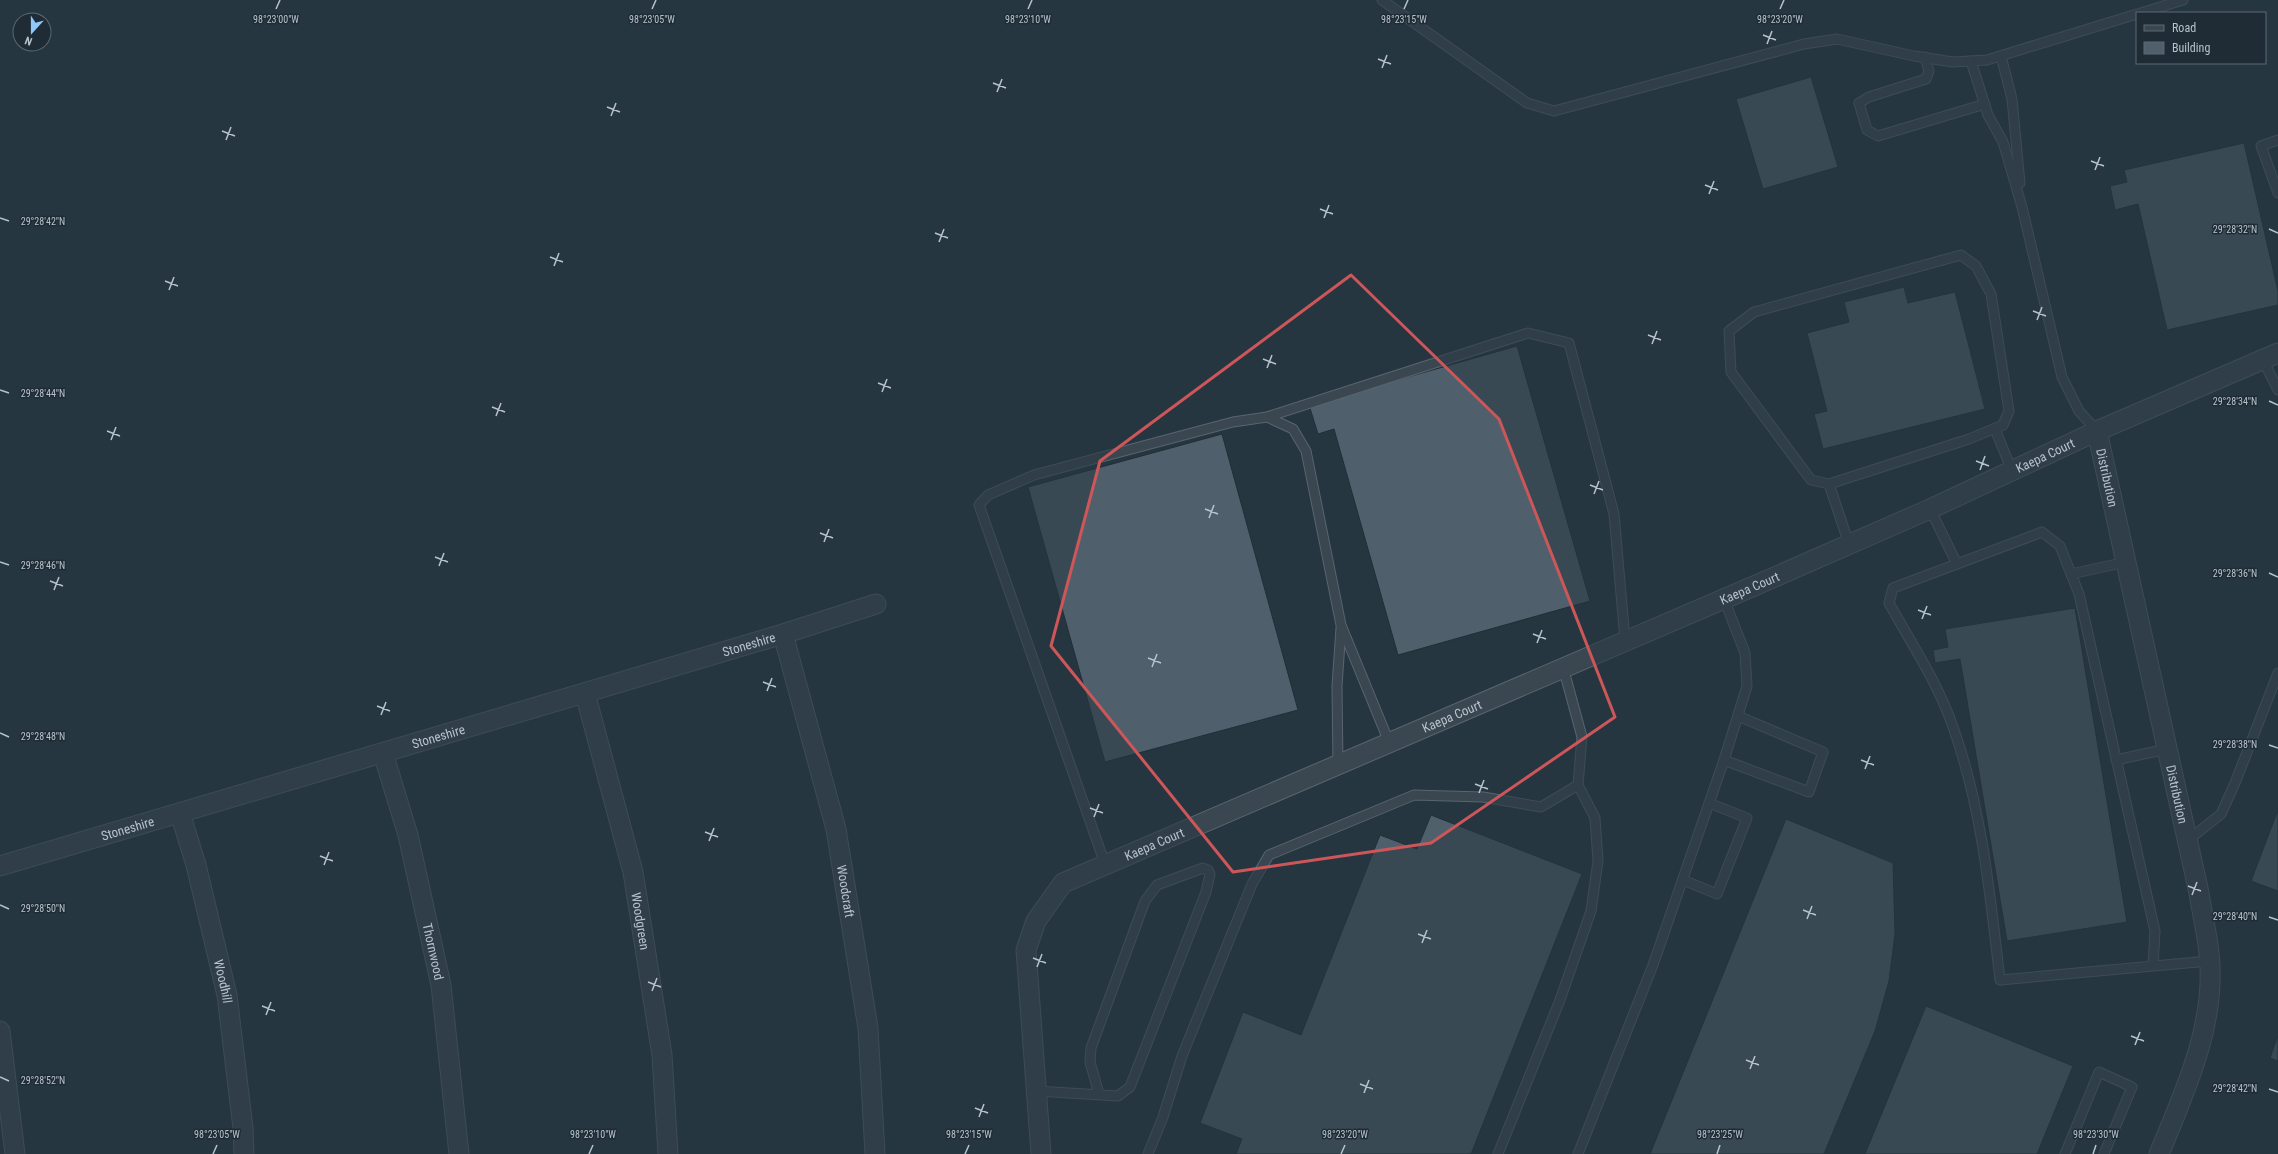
<svg xmlns="http://www.w3.org/2000/svg" width="2278" height="1154" font-family="'Roboto Condensed',sans-serif">
<rect width="100%" height="100%" fill="#263641"/>
<!-- building -->
<g fill="#4f606c" stroke="#212e38">
<polygon points="1811,77 1838,167 1763,189 1736,99"/>
<polygon points="2244,143 2278,291 2278,305 2167,330 2138,204 2115,210 2110,186 2127,182 2124,170"/>
<polygon points="1904,287 1908,303 1955,292 1985,409 1823,449 1814,414 1827,411 1807,333 1849,322 1844,302"/>
<polygon points="1517,346 1590,601 1398,655 1334,429 1318,434 1309,405"/>
<polygon points="1222,434 1298,710 1105,762 1028,487"/>
<polygon points="2075,608 2127,922 2007,941 1960,659 1935,663 1933,650 1948,647 1945,629"/>
<polygon points="2278,810 2278,891 2251,881"/>
<polygon points="1431,815 1582,874 1471,1154 1236,1154 1242,1139 1200,1123 1243,1012 1301,1035 1380,835 1417,849"/>
<polygon points="1786,819 1893,863 1895,934 1889,981 1875,1031 1824,1154 1650,1154"/>
<polygon points="1926,1006 2073,1066 2037,1154 1865,1154"/>
<polygon points="2278,1035 2278,1061 2270,1058"/>
</g>
<g fill="none" stroke-linecap="round" stroke-linejoin="round">
<!-- lane casing -->
<g stroke="#58656e" stroke-width="11">
<g id="lane">
<polyline points="1382,0 1527,103 1554,111 1804,44 1837,39 1914,56 1953,62 1987,60 2137,14"/>
<polyline points="2141,13 2183,0"/>
<polyline points="2001,56 2012,99 2020,183"/>
<polyline points="1925,57 1929,71 1926,79 1869,97 1859,103 1867,130 1878,136 1985,104"/>
<polyline points="1971,61 1988,115 2003,142 2022,207 2062,377 2079,411 2097,431"/>
<polyline points="2278,140 2261,146 2278,193"/>
<polygon points="1961,255 1976,266 1991,294 2009,411 2003,425 1969,439 1829,484 1811,480 1731,372 1729,331 1754,312"/>
<polyline points="2263,360 2278,390"/>
<polyline points="1267,417 1528,333 1569,343 1614,514 1625,640"/>
<polyline points="1995,429 2012,471"/>
<polyline points="1829,484 1849,544"/>
<polyline points="1930,509 1957,564"/>
<polyline points="2071,574 2126,562"/>
<polyline points="1724,760 1809,792 1823,752 1738,716"/>
<polyline points="2116,760 2167,749"/>
<polyline points="1338,765 1337,686 1341,628"/>
<polyline points="2187,841 2221,814 2235,783 2278,673"/>
<polyline points="1105,864 979,505 988,495 1034,475 1233,422 1267,417 1293,429 1306,451 1341,625 1389,742"/>
<polyline points="1683,880 1717,894 1747,818 1709,803"/>
<path d="M2153 966 2155 931 2079 594 2060 546 2042 532 1893 588 1889 603C1911 643 1938 683 1953 727 1982 808 1990 895 2000 980L2209 961"/>
<polyline points="1036,1091 1118,1096 1130,1087 1206,892 1210,874 1208,870 1203,868 1157,885 1145,901 1091,1048 1090,1062 1099,1094"/>
<polyline points="1148,1154 1163,1117 1182,1056 1252,884 1269,855 1414,795 1483,797 1541,807 1578,785 1582,737 1563,667"/>
<polyline points="1498,1154 1560,1000 1591,911 1598,861 1595,818 1578,785"/>
<polyline points="1578,1154 1653,965 1724,760 1747,686 1745,653 1724,599"/>
<polyline points="2065,1154 2099,1072 2132,1087 2104,1154"/>
</g>
</g>
<!-- street casing -->
<g stroke="#58656e" stroke-width="21">
<g id="street">
<path id="s1" d="M2097 431 2199 893C2202 913 2207 933 2209 953 2217 1023 2185 1091 2159 1154"/>
<path id="s2" d="M783 634 836 829 868 1028 875 1154"/>
<path id="s3" d="M585 693 633 872 662 1055 668 1154"/>
<path id="s4" d="M383 753 408 835 441 985 459 1154"/>
<path id="s5" d="M180 813 196 865 227 995 243 1128 244 1154"/>
<path id="s6" d="M0 866 783 634 876 604"/>
<polyline points="0,1031 15,1154"/>
<path id="s7" d="M1041 1154 1026 950 1036 921 1063 883 1754 586 1930 509 2097 431 2278 353"/>
</g>
</g>
<!-- lane -->
<use href="#lane" stroke="#3a4751" stroke-width="9"/>
<!-- street -->
<use href="#street" stroke="#3a4751" stroke-width="19"/>
</g>
<!-- marked area -->
<path d="M0 0H2278V1154H0ZM1351 275 1499 419 1615 717 1431 843 1233 872 1051 646 1100 461Z" fill="#263641" fill-opacity=".55" fill-rule="evenodd"/>
<path fill="none" stroke="#cd5659" stroke-width="3" stroke-linejoin="round" d="M1351 275 1499 419 1615 717 1431 843 1233 872 1051 646 1100 461Z"/>
<!-- ticks -->
<path fill="none" stroke="#b7c2cb" stroke-width="1.5" d="M276 9 280 0M652 9 656 0M1028 9 1032 0M1404 9 1408 0M1780 9 1784 0M1763 35 1776 40M1767 44 1772 31M1378 59 1391 64M1382 68 1387 55M993 83 1006 88M997 92 1002 79M607 107 620 112M611 116 616 103M222 131 235 136M226 140 231 127M2091 161 2104 166M2095 170 2100 157M1705 185 1718 190M1709 194 1714 181M1320 209 1333 214M0 218 9 221M1324 218 1329 205M2269 229 2278 233M935 233 948 238M939 242 944 229M550 257 563 262M554 266 559 253M165 281 178 286M169 290 174 277M2033 311 2046 316M2037 320 2042 307M1648 335 1661 340M1652 344 1657 331M1263 359 1276 364M1267 368 1272 355M878 383 891 388M0 390 9 393M882 392 887 379M2269 401 2278 405M492 407 505 412M496 416 501 403M107 431 120 436M111 440 116 427M1976 461 1989 466M1980 470 1985 456M1590 485 1603 490M1594 494 1599 481M1205 509 1218 514M1209 518 1214 505M820 533 833 538M824 542 829 529M435 557 448 562M0 562 9 565M439 566 444 553M2269 573 2278 577M50 581 63 586M54 590 59 577M1918 610 1931 615M1922 619 1927 606M1533 634 1546 639M1537 643 1542 630M1148 658 1161 663M1152 667 1157 654M763 682 776 687M767 691 772 678M377 706 390 711M381 715 386 702M0 733 9 737M2269 745 2278 748M1861 760 1874 765M1865 769 1870 756M1475 784 1488 789M1479 793 1484 780M1090 808 1103 813M1094 817 1099 804M705 832 718 837M709 841 714 828M320 856 333 861M324 865 329 852M2188 886 2201 891M2192 895 2197 882M0 905 9 909M1803 910 1816 915M2269 917 2278 920M1807 919 1812 906M1418 934 1431 939M1422 943 1427 930M1033 958 1046 963M1037 967 1042 954M648 982 661 987M652 991 657 978M262 1006 275 1011M266 1015 271 1002M2131 1036 2144 1041M2135 1045 2140 1032M1746 1060 1759 1065M1750 1069 1755 1056M0 1077 9 1081M1360 1084 1373 1089M2269 1089 2278 1092M1364 1093 1369 1080M975 1108 988 1113M979 1117 984 1104M213 1154 217 1145M589 1154 593 1145M965 1154 969 1145M1341 1154 1345 1145M1717 1154 1720 1145M2093 1154 2096 1145"/>
<g text-anchor="middle" stroke-width="3" stroke-linejoin="round" paint-order="stroke">
<!-- street labels -->
<g font-size="13" fill="#b7c2cb" stroke="#1f2c36">
<text dy="5" stroke="none"><textPath href="#s7" startOffset="1353">Kaepa Court</textPath></text>
<text dy="5" stroke="none"><textPath href="#s1" startOffset="48">Distribution</textPath></text>
<text dy="5" stroke="none"><textPath href="#s7" startOffset="1029">Kaepa Court</textPath></text>
<text dy="5" stroke="none"><textPath href="#s6" startOffset="781">Stoneshire</textPath></text>
<text dy="5" stroke="none"><textPath href="#s7" startOffset="705">Kaepa Court</textPath></text>
<text dy="5" stroke="none"><textPath href="#s6" startOffset="457">Stoneshire</textPath></text>
<text dy="5" stroke="none"><textPath href="#s1" startOffset="372">Distribution</textPath></text>
<text dy="5" stroke="none"><textPath href="#s6" startOffset="133">Stoneshire</textPath></text>
<text dy="5" stroke="none"><textPath href="#s7" startOffset="381">Kaepa Court</textPath></text>
<text dy="5" stroke="none"><textPath href="#s2" startOffset="265">Woodcraft</textPath></text>
<text dy="5" stroke="none"><textPath href="#s3" startOffset="235">Woodgreen</textPath></text>
<text dy="5" stroke="none"><textPath href="#s4" startOffset="205">Thornwood</textPath></text>
<text dy="5" stroke="none"><textPath href="#s5" startOffset="174">Woodhill</textPath></text>
</g>
</g>
<g font-size="10" text-anchor="middle" fill="#b7c2cb" stroke="#1f2c36" stroke-width="3" stroke-linejoin="round" paint-order="stroke">
<text x="276" y="23">98°23'00"W</text>
<text x="652" y="23">98°23'05"W</text>
<text x="1028" y="23">98°23'10"W</text>
<text x="1404" y="23">98°23'15"W</text>
<text x="1780" y="23">98°23'20"W</text>
<text x="43" y="225">29°28'42"N</text>
<text x="2235" y="233">29°28'32"N</text>
<text x="43" y="397">29°28'44"N</text>
<text x="2235" y="405">29°28'34"N</text>
<text x="43" y="569">29°28'46"N</text>
<text x="2235" y="577">29°28'36"N</text>
<text x="43" y="740">29°28'48"N</text>
<text x="2235" y="748">29°28'38"N</text>
<text x="43" y="912">29°28'50"N</text>
<text x="2235" y="920">29°28'40"N</text>
<text x="43" y="1084">29°28'52"N</text>
<text x="2235" y="1092">29°28'42"N</text>
<text x="217" y="1138">98°23'05"W</text>
<text x="593" y="1138">98°23'10"W</text>
<text x="969" y="1138">98°23'15"W</text>
<text x="1345" y="1138">98°23'20"W</text>
<text x="1720" y="1138">98°23'25"W</text>
<text x="2096" y="1138">98°23'30"W</text>
</g>
<!-- legend -->
<rect x="2136" y="12" width="130" height="52" fill="#1f2c36" stroke="#5c6872"/>
<rect x="2144" y="25" width="20" height="6" fill="#3a4751" stroke="#5c6872"/>
<text x="2172" y="32" font-size="12" fill="#b7c2cb">Road</text>
<rect x="2144" y="42" width="20" height="12" fill="#4f606c" stroke="#5c6872"/>
<text x="2172" y="52" font-size="12" fill="#b7c2cb">Building</text>
<!-- north arrow -->
<g transform="translate(32 32) rotate(201)"><circle r="19" fill="#1f2c36" stroke="#5c6872"/>
<path d="M0-3L7 15L0 10L-7 15Z" fill="#90c8f7"/>
<text y="-6" font-size="11" font-weight="bold" text-anchor="middle" fill="#b7c2cb">N</text>
</g>
</svg>
